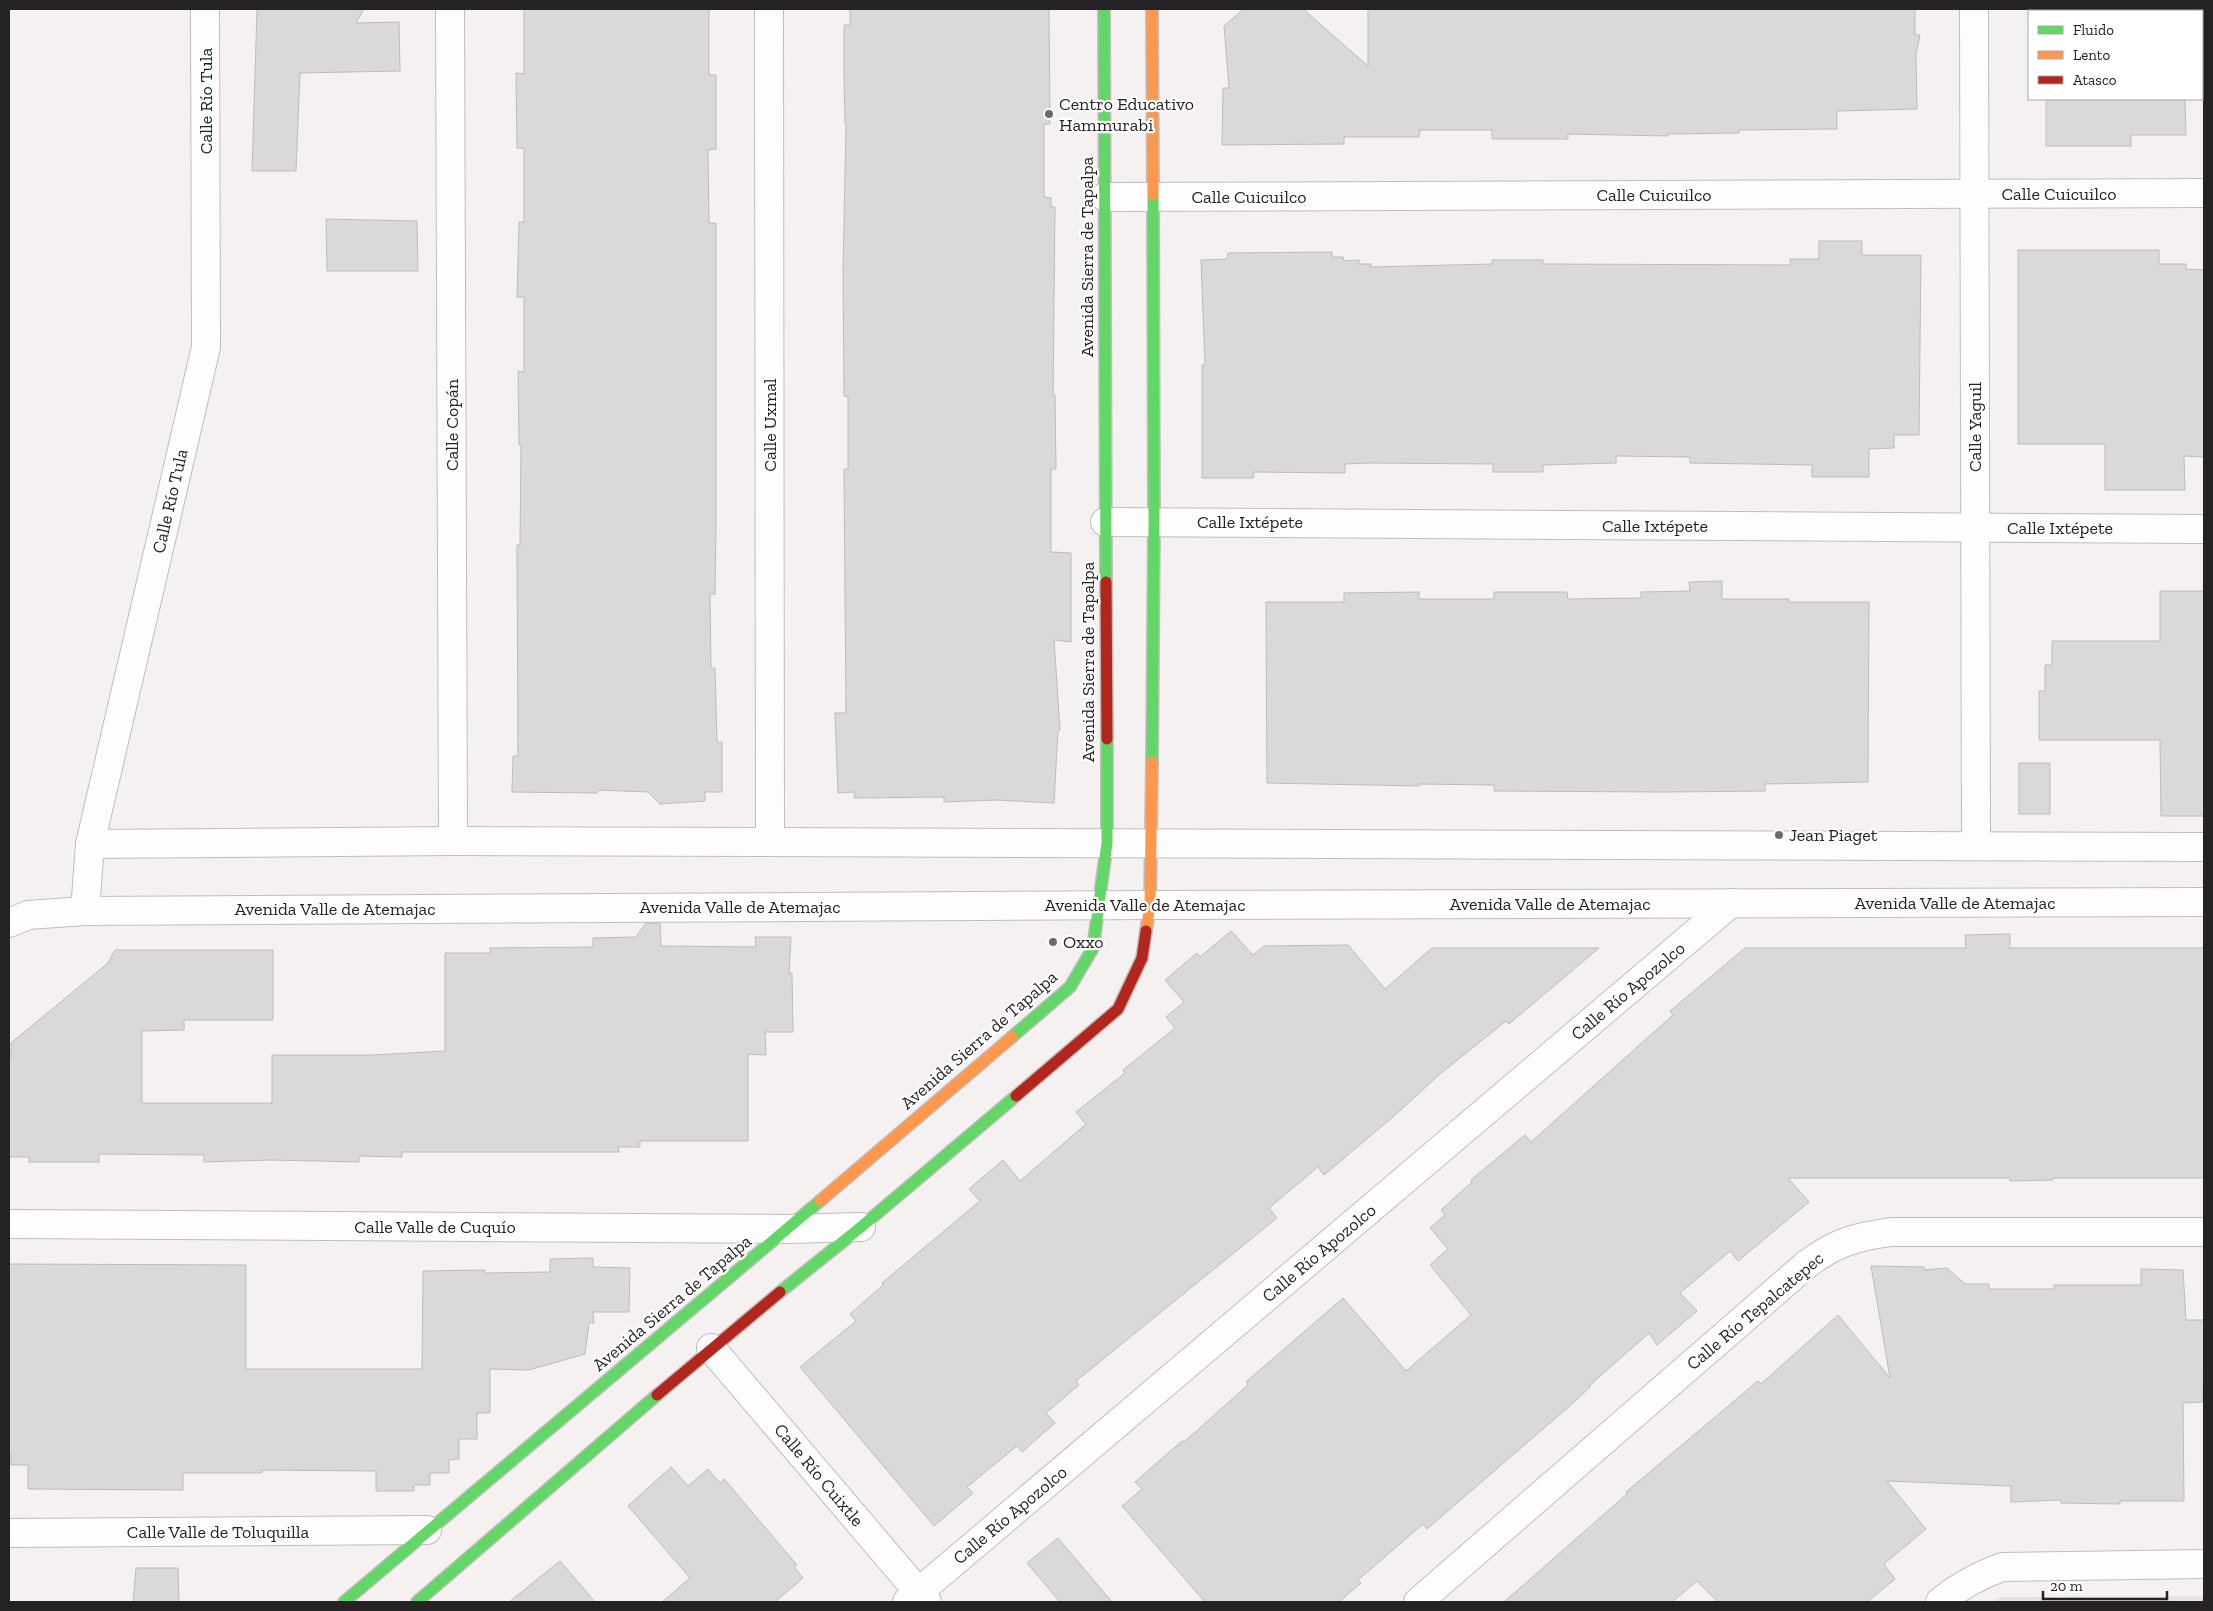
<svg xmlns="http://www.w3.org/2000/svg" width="2213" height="1611" font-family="'Zilla Slab',serif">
<rect width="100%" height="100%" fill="#f5f1f1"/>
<!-- built -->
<polygon fill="#ebe1e2" points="2204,1596 2204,1602 1993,1602 1999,1597"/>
<!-- building -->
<g fill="#dbd8d8" stroke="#bebbbb">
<polygon points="257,9 364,9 356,23 399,22 400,71 300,73 296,171 252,171"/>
<polygon points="524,9 709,9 709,75 716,75 716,149 708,150 709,223 716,223 716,520 715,594 710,594 711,668 715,668 717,742 722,742 722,792 705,792 705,801 660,804 648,792 598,790 597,793 512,792 513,756 518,756 517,545 520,545 521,445 519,445 518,371 524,372 524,297 517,297 519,222 524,222 524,148 517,148 516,73 524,74"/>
<polygon points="850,9 1049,9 1050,124 1044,124 1044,197 1051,198 1051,207 1055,207 1053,395 1055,395 1056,469 1051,469 1051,552 1071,553 1071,642 1054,640 1060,730 1058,731 1054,803 996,800 944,802 944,797 854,798 855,792 838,793 835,713 846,713 844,469 848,469 848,397 844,396 843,271 846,124 845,124 844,75 844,25 850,25"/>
<polygon points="1244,9 1303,9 1368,66 1368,9 1915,9 1915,35 1920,35 1916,54 1917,109 1837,111 1837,129 1739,130 1739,133 1668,134 1668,136 1568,134 1568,139 1492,139 1492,130 1420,130 1419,137 1344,137 1344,144 1222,145 1223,88 1229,88 1224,26"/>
<polygon points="2046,99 2185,99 2186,135 2131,135 2131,146 2046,146"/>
<polygon points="326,219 417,221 418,271 327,271"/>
<polygon points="1819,241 1862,241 1862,255 1921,255 1919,435 1894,435 1894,448 1869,449 1869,477 1812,477 1812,465 1690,463 1690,457 1616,456 1616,463 1543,465 1543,472 1493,472 1493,464 1370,463 1345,464 1345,473 1254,472 1253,478 1202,478 1202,365 1205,365 1201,260 1227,259 1228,253 1332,252 1332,257 1343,257 1344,261 1359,260 1359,264 1371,264 1370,267 1492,264 1492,260 1543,260 1543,264 1790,265 1790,259 1819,259"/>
<polygon points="2018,250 2159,250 2159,264 2186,264 2186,269 2204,270 2204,457 2184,456 2185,490 2105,490 2105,444 2018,444"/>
<polygon points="1722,581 1722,599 1789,599 1789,602 1869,602 1868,782 1765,784 1765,791 1666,792 1494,791 1494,785 1419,784 1419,786 1267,783 1266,602 1344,602 1344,593 1419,592 1419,599 1494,599 1494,592 1567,592 1568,599 1641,598 1641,592 1690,591 1689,582"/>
<polygon points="2160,591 2204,591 2204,816 2161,816 2160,740 2039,740 2039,691 2045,691 2045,665 2052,665 2052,641 2160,641"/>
<rect x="2019" y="763" width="31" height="51"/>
<polygon points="646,923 660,923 661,946 756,947 755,937 791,937 789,973 792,973 793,1032 765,1032 766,1055 748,1054 748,1141 640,1141 640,1147 618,1147 619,1152 402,1152 402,1157 359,1156 359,1162 271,1160 204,1162 204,1155 99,1154 99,1162 29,1162 29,1157 9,1157 9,1057 11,1057 11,1043 108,963 115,950 273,950 273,1020 184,1020 184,1030 142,1031 142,1103 272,1103 272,1055 373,1055 445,1051 445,953 490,953 490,948 593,947 593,938 636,937"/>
<polygon points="1231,931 1253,955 1264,946 1348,945 1385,989 1432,948 1599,948 1509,1024 1506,1021 1440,1074 1394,1116 1324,1175 1318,1167 1269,1208 1277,1218 1076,1381 1079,1385 1046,1413 1055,1423 1022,1452 1017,1446 967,1487 973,1493 934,1526 800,1367 856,1321 850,1314 883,1285 882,1283 980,1201 969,1189 1003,1160 1020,1181 1086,1124 1076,1112 1125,1073 1123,1070 1175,1028 1166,1017 1184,1002 1165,980 1197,953 1200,957"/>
<polygon points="2010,934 2010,948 2204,948 2204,1178 2053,1178 2053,1180 2010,1181 2010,1178 1788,1178 1809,1202 1738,1261 1730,1251 1680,1293 1697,1311 1657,1345 1649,1333 1590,1385 1591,1386 1572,1404 1427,1529 1423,1524 1358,1580 1361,1583 1339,1602 1205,1602 1122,1506 1142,1489 1135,1482 1182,1441 1184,1442 1248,1385 1246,1382 1343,1298 1406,1371 1471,1315 1430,1265 1448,1249 1430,1228 1445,1215 1441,1210 1472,1182 1471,1180 1525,1135 1531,1142 1673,1015 1670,1011 1745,948 1966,948 1965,935"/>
<polygon points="593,1258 593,1267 630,1268 629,1312 593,1312 594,1323 589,1323 585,1354 529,1370 490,1369 490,1413 477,1413 477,1439 459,1439 459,1459 449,1460 449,1473 430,1473 430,1485 414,1485 414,1491 376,1491 376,1471 262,1470 262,1473 183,1473 183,1490 28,1489 28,1465 11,1465 11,1454 9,1454 9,1264 246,1265 246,1369 422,1369 423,1271 485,1270 485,1273 550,1272 550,1259"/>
<polygon points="1871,1266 1924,1267 1924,1270 1947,1268 1965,1284 1989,1284 1989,1289 2054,1289 2054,1285 2141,1285 2141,1269 2183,1270 2186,1320 2204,1320 2203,1402 2183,1403 2184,1501 2120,1501 2120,1504 2061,1503 2061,1500 2011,1502 2011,1486 1887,1481 1926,1529 1884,1564 1895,1579 1867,1602 1718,1602 1697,1581 1672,1602 1504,1602 1627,1494 1626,1492 1758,1381 1761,1384 1838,1315 1890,1378"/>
<polygon points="671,1467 688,1486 708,1469 720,1483 724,1479 797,1565 794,1567 803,1578 775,1602 662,1602 690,1578 628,1506"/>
<polygon points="1058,1538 1112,1602 1060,1602 1027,1563"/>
<polygon points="560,1561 595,1602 509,1602"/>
<polygon points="136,1568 178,1568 179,1602 133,1602"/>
</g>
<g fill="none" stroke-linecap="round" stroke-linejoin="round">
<!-- street casing -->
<g stroke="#c0bdbd" stroke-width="30">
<g id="street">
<polyline points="450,9 453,841"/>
<polyline points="769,9 770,842"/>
<polyline points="1974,9 1976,846"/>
<polyline points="1105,197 2204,193"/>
<polyline points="1105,522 2204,529"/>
<polyline points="90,844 453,841 2204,847"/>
<polyline points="85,911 90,844 206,347 205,9"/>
<polyline points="9,923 28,915 85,911 1150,905 2204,902"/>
<polyline points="9,1224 787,1229 861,1227"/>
<polyline points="711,1348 927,1602"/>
<polyline points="9,1533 427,1530"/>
<polyline points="907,1602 1731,903"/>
<path d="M1418 1602 1807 1264C1837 1242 1855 1237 1891 1232H2204"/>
<path d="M1940 1602C1959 1586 1978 1576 2002 1567L2204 1564"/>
</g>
</g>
<!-- fast casing -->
<g stroke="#c0bdbd" stroke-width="14">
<g id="fast">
<polyline points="1104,9 1106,582"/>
<polyline points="1152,762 1154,522 1153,195"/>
<polyline points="1012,1037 1070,987 1093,948 1107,843 1107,739"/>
<polyline points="780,1292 861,1227 1016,1096"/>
<polyline points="344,1602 820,1201"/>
<polyline points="417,1602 657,1395"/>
</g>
</g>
<!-- slow casing -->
<g stroke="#c0bdbd" stroke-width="14">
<g id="slow">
<polyline points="1152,9 1153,195"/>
<polyline points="1146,931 1150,905 1152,762"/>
<polyline points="820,1201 1012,1037"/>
</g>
</g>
<!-- jam casing -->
<g stroke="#c0bdbd" stroke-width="14">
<g id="jam">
<polyline points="1106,582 1107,739"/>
<polyline points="1016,1096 1118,1009 1142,958 1146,931"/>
<polyline points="657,1395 780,1292"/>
</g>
</g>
<!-- street -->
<use href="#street" stroke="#fefdfd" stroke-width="28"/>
<!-- fast -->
<use href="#fast" stroke="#63d668" stroke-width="11"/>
<!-- slow -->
<use href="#slow" stroke="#ff974d" stroke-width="11"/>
<!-- jam -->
<use href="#jam" stroke="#b3261e" stroke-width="11"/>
</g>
<!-- markers -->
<g fill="#6e6a6b" stroke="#fff" stroke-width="2">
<circle cx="1049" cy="114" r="5"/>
<circle cx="1779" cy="835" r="5"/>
<circle cx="1053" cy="942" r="5"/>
</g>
<g text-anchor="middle" stroke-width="4.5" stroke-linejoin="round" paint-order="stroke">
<!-- street labels -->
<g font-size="18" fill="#252223" stroke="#fff">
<text transform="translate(206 101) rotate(-90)" y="6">Calle Río Tula</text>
<text x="2059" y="200">Calle Cuicuilco</text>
<text x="1654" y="201">Calle Cuicuilco</text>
<text x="1249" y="203">Calle Cuicuilco</text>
<text transform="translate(1087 257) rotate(-90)" y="6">Avenida Sierra de Tapalpa</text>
<text transform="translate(452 425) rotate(-90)" y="6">Calle Copán</text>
<text transform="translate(770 425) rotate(-90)" y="6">Calle Uxmal</text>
<text transform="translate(1975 427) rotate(-90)" y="6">Calle Yaguil</text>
<text transform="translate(170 501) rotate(-77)" y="6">Calle Río Tula</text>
<text x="1250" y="528">Calle Ixtépete</text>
<text x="1655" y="532">Calle Ixtépete</text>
<text x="2060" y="534">Calle Ixtépete</text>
<text transform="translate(1088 662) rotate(-90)" y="6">Avenida Sierra de Tapalpa</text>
<text x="1955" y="909">Avenida Valle de Atemajac</text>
<text x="1550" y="910">Avenida Valle de Atemajac</text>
<text x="1145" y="911">Avenida Valle de Atemajac</text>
<text x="740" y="913">Avenida Valle de Atemajac</text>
<text x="335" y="915">Avenida Valle de Atemajac</text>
<text transform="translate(1628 991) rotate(-40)" y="6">Calle Río Apozolco</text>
<text transform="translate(979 1040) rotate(-41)" y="6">Avenida Sierra de Tapalpa</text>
<text x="435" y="1233">Calle Valle de Cuquío</text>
<text transform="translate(1319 1253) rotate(-40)" y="6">Calle Río Apozolco</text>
<text transform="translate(672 1303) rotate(-40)" y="6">Avenida Sierra de Tapalpa</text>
<text transform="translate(1755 1311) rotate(-40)" y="6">Calle Río Tepalcatepec</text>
<text transform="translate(819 1475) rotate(50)" y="6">Calle Río Cuixtle</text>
<text transform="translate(1010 1515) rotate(-40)" y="6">Calle Río Apozolco</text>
<text x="218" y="1538">Calle Valle de Toluquilla</text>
</g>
<!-- poi labels -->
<g font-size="18" fill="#252223" stroke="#fff" text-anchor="start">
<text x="1059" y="110">Centro Educativo<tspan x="1059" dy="21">Hammurabi</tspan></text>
<text x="1789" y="841">Jean Piaget</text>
<text x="1063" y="948">Oxxo</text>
</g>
</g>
<!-- border -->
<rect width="2213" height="1611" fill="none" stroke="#252223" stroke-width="20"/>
<!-- legend -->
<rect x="2028" y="10" width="175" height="90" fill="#ffffff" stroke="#a8a7a7"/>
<rect x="2038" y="26" width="25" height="8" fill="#63d668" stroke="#a8a7a7"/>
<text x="2073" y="35" font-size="15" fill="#252223">Fluido</text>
<rect x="2038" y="51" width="25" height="8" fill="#ff974d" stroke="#a8a7a7"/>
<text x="2073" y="60" font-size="15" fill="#252223">Lento</text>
<rect x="2038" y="76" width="25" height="8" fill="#b3261e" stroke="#a8a7a7"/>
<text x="2073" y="85" font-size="15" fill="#252223">Atasco</text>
<!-- scale -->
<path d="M2043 1591v8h124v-8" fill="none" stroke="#252223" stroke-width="2.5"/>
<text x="2050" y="1591" font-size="15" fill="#252223" stroke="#ffffff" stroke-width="4" paint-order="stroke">20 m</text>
</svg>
